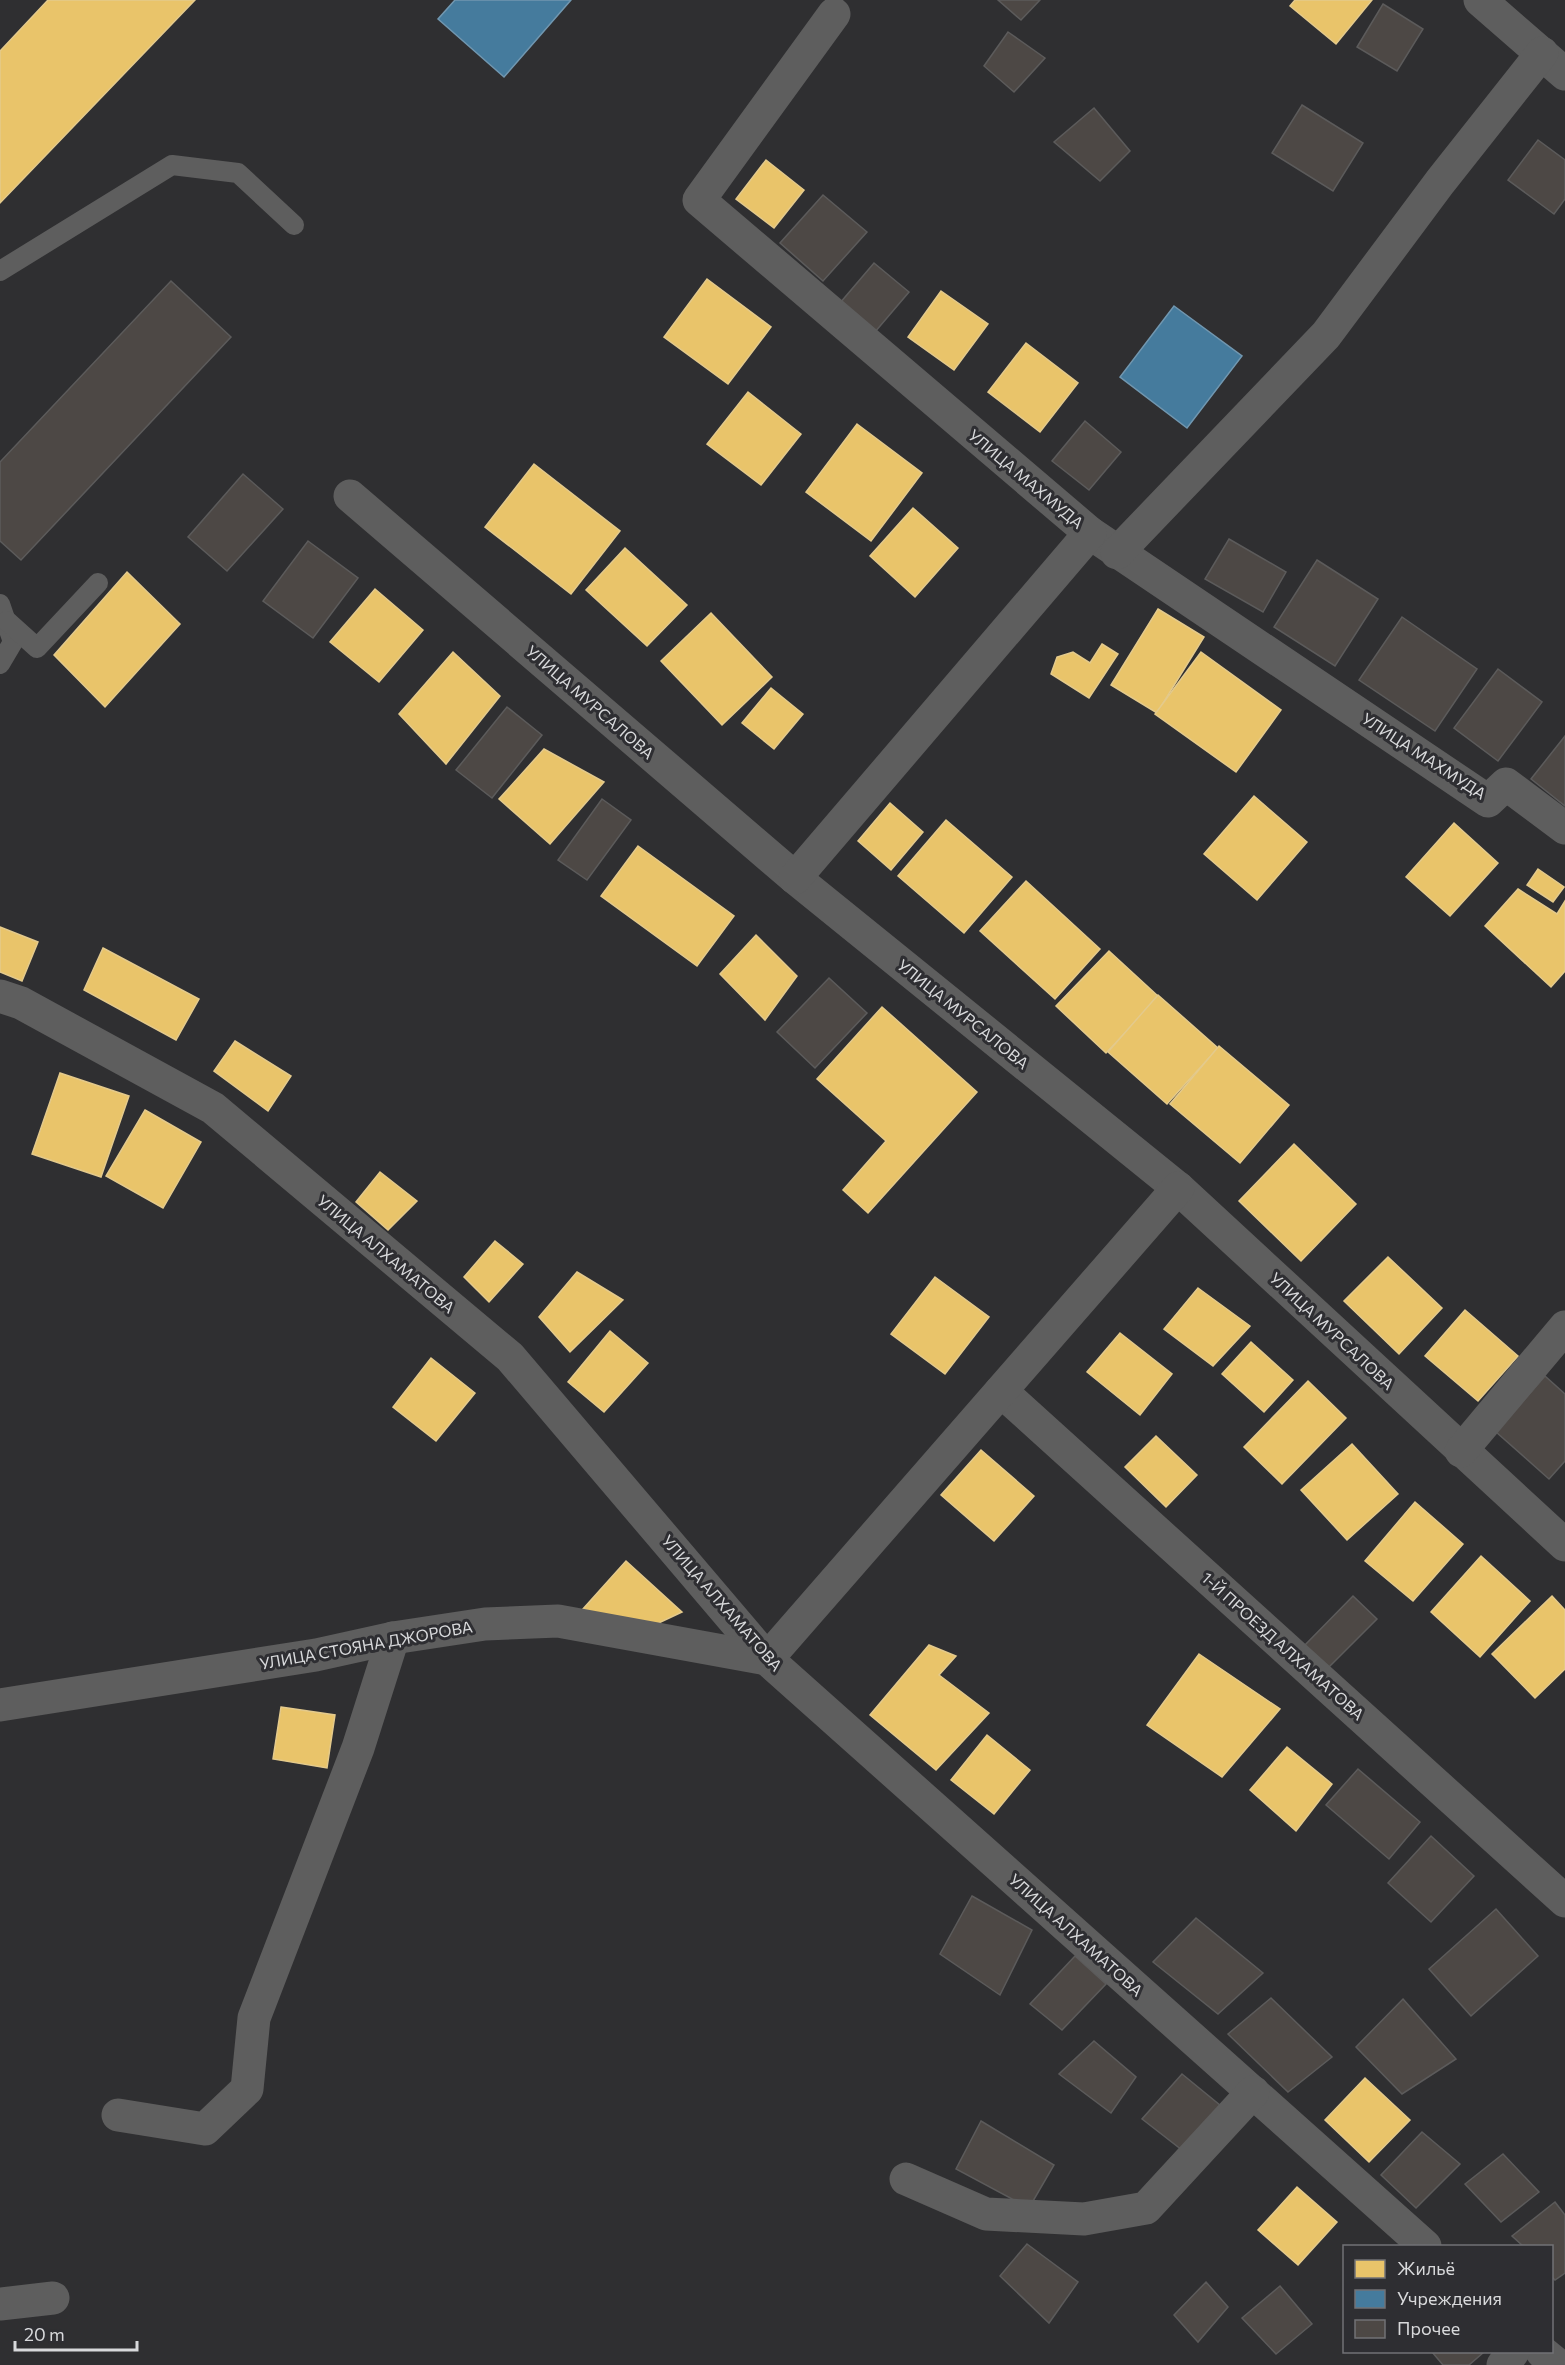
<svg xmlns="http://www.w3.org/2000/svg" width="1565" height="2365" font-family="Commissioner,sans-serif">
<rect width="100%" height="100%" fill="#2f2f31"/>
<!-- homes -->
<g fill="#e9c46a" stroke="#e4ca8c" stroke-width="1.5">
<polygon points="48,0 195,0 0,203 0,51"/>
<polygon points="1295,0 1372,0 1336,44 1290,6"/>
<polygon points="766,160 804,190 774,228 736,199"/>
<polygon points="707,279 771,327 728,384 664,337"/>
<polygon points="941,291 988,324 954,370 908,337"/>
<polygon points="1026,343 1078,383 1040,432 988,392"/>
<polygon points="748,392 801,434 761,485 707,444"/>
<polygon points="857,424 922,473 871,541 806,492"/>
<polygon points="534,464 620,531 571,594 485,527"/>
<polygon points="913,508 958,548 915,597 870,556"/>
<polygon points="625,548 687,605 647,646 586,590"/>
<polygon points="127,572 180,624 105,707 54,655"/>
<polygon points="375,589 423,630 379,682 330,642"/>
<polygon points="1158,609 1204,637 1157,713 1111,685"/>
<polygon points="711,613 772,677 722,725 661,661"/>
<polygon points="1102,644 1118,654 1089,698 1051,674 1057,657 1073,652 1090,663"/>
<polygon points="453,652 500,696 446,764 399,714"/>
<polygon points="1201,652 1281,710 1236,772 1155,714"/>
<polygon points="771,688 803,714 774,749 742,723"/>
<polygon points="544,749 604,782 550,844 499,799"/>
<polygon points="1254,796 1307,842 1257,900 1204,854"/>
<polygon points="890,803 923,832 891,870 858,841"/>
<polygon points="946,820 1012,877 964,933 898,876"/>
<polygon points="1454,823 1498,863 1450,916 1406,877"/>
<polygon points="638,846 734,916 697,966 601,896"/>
<polygon points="1538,869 1564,887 1553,902 1527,885"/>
<polygon points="1026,881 1100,949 1055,999 980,931"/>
<polygon points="1518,889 1557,914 1565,901 1565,971 1551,987 1485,926"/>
<polygon points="0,927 38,942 22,981 0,972"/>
<polygon points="756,935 797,976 765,1020 720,974"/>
<polygon points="103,948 199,999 176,1040 84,990"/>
<polygon points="1109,951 1159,997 1106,1053 1056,1006"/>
<polygon points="1158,995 1218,1048 1167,1104 1108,1052"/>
<polygon points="882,1007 977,1092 868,1213 843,1190 886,1141 817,1079"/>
<polygon points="235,1041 291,1076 268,1111 214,1071"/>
<polygon points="1219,1046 1289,1105 1240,1163 1170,1104"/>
<polygon points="60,1073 129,1096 101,1177 32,1154"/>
<polygon points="145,1110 201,1142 163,1208 106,1176"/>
<polygon points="1294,1144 1356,1204 1301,1261 1239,1201"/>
<polygon points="380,1172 417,1201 388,1230 356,1202"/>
<polygon points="495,1241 523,1264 489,1302 464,1277"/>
<polygon points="1388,1257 1442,1308 1399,1354 1344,1301"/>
<polygon points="577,1272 623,1300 570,1352 539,1317"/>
<polygon points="935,1277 989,1317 945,1374 891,1334"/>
<polygon points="1198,1288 1250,1326 1213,1366 1164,1329"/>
<polygon points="1465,1310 1518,1356 1478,1401 1425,1356"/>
<polygon points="610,1331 648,1363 604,1412 568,1382"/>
<polygon points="1120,1333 1172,1374 1140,1415 1087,1372"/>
<polygon points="1251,1342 1293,1380 1264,1412 1222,1374"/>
<polygon points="431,1358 475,1393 436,1441 393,1407"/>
<polygon points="1308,1381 1346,1418 1282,1484 1244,1447"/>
<polygon points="1156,1436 1197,1475 1166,1507 1125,1467"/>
<polygon points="1352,1444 1398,1494 1347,1540 1301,1490"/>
<polygon points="981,1450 1034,1496 994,1541 941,1495"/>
<polygon points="1415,1502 1463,1544 1413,1601 1365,1561"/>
<polygon points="1481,1556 1530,1601 1480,1657 1431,1612"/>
<polygon points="626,1561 682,1612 646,1629 583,1609"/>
<polygon points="1552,1596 1565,1610 1565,1669 1535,1698 1492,1654"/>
<polygon points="929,1645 956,1656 939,1675 989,1713 936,1770 870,1715"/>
<polygon points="1199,1654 1280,1709 1222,1777 1147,1725"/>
<polygon points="281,1707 335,1715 327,1768 273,1759"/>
<polygon points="987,1735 1030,1770 994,1814 951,1780"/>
<polygon points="1287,1747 1332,1784 1296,1831 1250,1790"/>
<polygon points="1365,2078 1410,2120 1369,2162 1325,2120"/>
<polygon points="1297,2187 1337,2222 1298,2265 1258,2230"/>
</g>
<!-- public -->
<g fill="#457b9d" stroke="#7197b0" stroke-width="1.5">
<polygon points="455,0 571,0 504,77 438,19"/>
<polygon points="1174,306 1242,356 1187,428 1120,377"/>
</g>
<!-- building -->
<g fill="#4d4845" stroke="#5c5b5b" stroke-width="1.5">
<polygon points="998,0 1040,0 1021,20"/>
<polygon points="1383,4 1423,29 1397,71 1357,47"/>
<polygon points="1008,32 1045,58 1014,92 984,66"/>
<polygon points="1302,105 1363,143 1333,191 1272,153"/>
<polygon points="1094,108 1130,151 1100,181 1054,142"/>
<polygon points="1538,140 1565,160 1565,199 1554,214 1508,180"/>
<polygon points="823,195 867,232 823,281 780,243"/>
<polygon points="874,263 909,292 875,332 840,303"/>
<polygon points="171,281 231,337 21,560 0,541 0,462"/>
<polygon points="1085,421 1121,452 1089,490 1052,461"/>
<polygon points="243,474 283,509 227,571 188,537"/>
<polygon points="1229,539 1286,572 1263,612 1205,579"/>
<polygon points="308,541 358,578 313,638 263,601"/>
<polygon points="1317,560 1378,599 1335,666 1274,627"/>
<polygon points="1402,617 1477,669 1435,731 1359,680"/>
<polygon points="1498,669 1542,702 1498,761 1454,728"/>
<polygon points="507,707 542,735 492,798 456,770"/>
<polygon points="1565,736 1565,806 1531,779"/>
<polygon points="602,799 631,820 587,880 558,860"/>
<polygon points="829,978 867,1013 815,1068 777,1032"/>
<polygon points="1545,1376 1565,1394 1565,1461 1549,1479 1496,1432"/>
<polygon points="1353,1596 1377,1619 1326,1670 1303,1647"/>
<polygon points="1358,1769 1420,1822 1389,1859 1326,1805"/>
<polygon points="1431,1836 1474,1876 1431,1922 1388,1883"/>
<polygon points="972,1896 1032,1930 1000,1995 940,1954"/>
<polygon points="1496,1909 1538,1956 1471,2016 1429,1969"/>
<polygon points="1196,1918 1263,1973 1218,2014 1153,1962"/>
<polygon points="1075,1956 1106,1984 1062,2030 1030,2004"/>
<polygon points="1271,1998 1332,2057 1288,2092 1228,2034"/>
<polygon points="1403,1999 1456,2059 1402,2094 1356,2047"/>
<polygon points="1094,2041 1136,2077 1111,2113 1059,2074"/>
<polygon points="1182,2074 1226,2110 1182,2150 1142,2119"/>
<polygon points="981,2121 1054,2165 1029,2208 956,2169"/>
<polygon points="1422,2132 1460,2164 1416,2208 1381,2175"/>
<polygon points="1503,2154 1539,2192 1501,2222 1465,2184"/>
<polygon points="1555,2202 1565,2215 1565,2273 1555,2280 1552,2277 1552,2246 1523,2246 1512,2236"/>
<polygon points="1027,2244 1078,2282 1049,2323 1000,2276"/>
<polygon points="1206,2282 1228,2307 1198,2342 1174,2315"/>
<polygon points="1280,2286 1312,2324 1276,2354 1242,2318"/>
<polygon points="1432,2352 1484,2352 1469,2365 1443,2365"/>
</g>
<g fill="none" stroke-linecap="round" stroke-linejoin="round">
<!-- lane -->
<g stroke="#5e5e5e" stroke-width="20">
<polyline points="0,271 172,165 238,173 294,225"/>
<polyline points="0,604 13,642 0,664"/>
<polyline points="7,621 37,648 98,583"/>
</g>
<!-- street -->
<g stroke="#5e5e5e" stroke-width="33">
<polyline points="1480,0 1565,74"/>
<polyline points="834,14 699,200 1090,533 1488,801 1506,784 1565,828"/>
<polyline points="350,496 795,878 1178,1188 1565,1545"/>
<polyline points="1117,553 1326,335 1440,182 1542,53"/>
<polyline points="795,878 1090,533"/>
<polyline points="0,996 21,1003 213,1108 510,1357 767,1659 1425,2246"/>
<polyline points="1001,1391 1565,1901"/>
<polyline points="1461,1451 1565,1327"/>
<polyline points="0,1705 316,1655 393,1638 485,1624 558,1621 767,1659 1178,1188"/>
<polyline points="118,2115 205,2129 247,2089 254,2018 358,1748 393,1638"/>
<polyline points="906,2179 986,2214 1084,2219 1146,2208 1253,2092"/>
<polyline points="0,2304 53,2298"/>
<polyline points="1542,2352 1558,2365"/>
<polyline points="1503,2365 1513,2352"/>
</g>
</g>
<g text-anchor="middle" stroke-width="6" stroke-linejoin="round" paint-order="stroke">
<!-- street labels -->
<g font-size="16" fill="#d8d9db" stroke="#2e2e32">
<text transform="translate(1026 479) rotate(40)" y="6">УЛИЦА МАХМУДА</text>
<text transform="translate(590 702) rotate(41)" y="6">УЛИЦА МУРСАЛОВА</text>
<text transform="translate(1424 756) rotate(33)" y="6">УЛИЦА МАХМУДА</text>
<text transform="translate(963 1014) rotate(39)" y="6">УЛИЦА МУРСАЛОВА</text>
<text transform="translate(386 1254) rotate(40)" y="6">УЛИЦА АЛХАМАТОВА</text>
<text transform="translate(1332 1331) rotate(43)" y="6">УЛИЦА МУРСАЛОВА</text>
<text transform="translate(722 1603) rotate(49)" y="6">УЛИЦА АЛХАМАТОВА</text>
<text transform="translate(366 1645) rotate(-10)" y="6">УЛИЦА СТОЯНА ДЖОРОВА</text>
<text transform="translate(1283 1646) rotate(42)" y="6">1-Й ПРОЕЗД АЛХАМАТОВА</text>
<text transform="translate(1076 1935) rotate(42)" y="6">УЛИЦА АЛХАМАТОВА</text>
</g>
</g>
<!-- legend -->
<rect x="1343" y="2245" width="210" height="108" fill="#2e2e32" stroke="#727276" stroke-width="1.5"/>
<rect x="1355" y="2260" width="30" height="18" fill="#e9c46a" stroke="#727276" stroke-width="1.5"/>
<text x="1397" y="2275" font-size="18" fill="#d8d9db">Жильё</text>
<rect x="1355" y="2290" width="30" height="18" fill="#457b9d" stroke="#727276" stroke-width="1.5"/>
<text x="1397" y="2305" font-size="18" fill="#d8d9db">Учреждения</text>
<rect x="1355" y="2320" width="30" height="18" fill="#4d4845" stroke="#727276" stroke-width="1.5"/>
<text x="1397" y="2335" font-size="18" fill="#d8d9db">Прочее</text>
<!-- scale -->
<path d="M15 2341v9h122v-9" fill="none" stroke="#d8d9db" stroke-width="3"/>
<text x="24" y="2341" font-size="18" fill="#d8d9db" stroke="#2e2e32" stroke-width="4.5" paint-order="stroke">20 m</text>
</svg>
